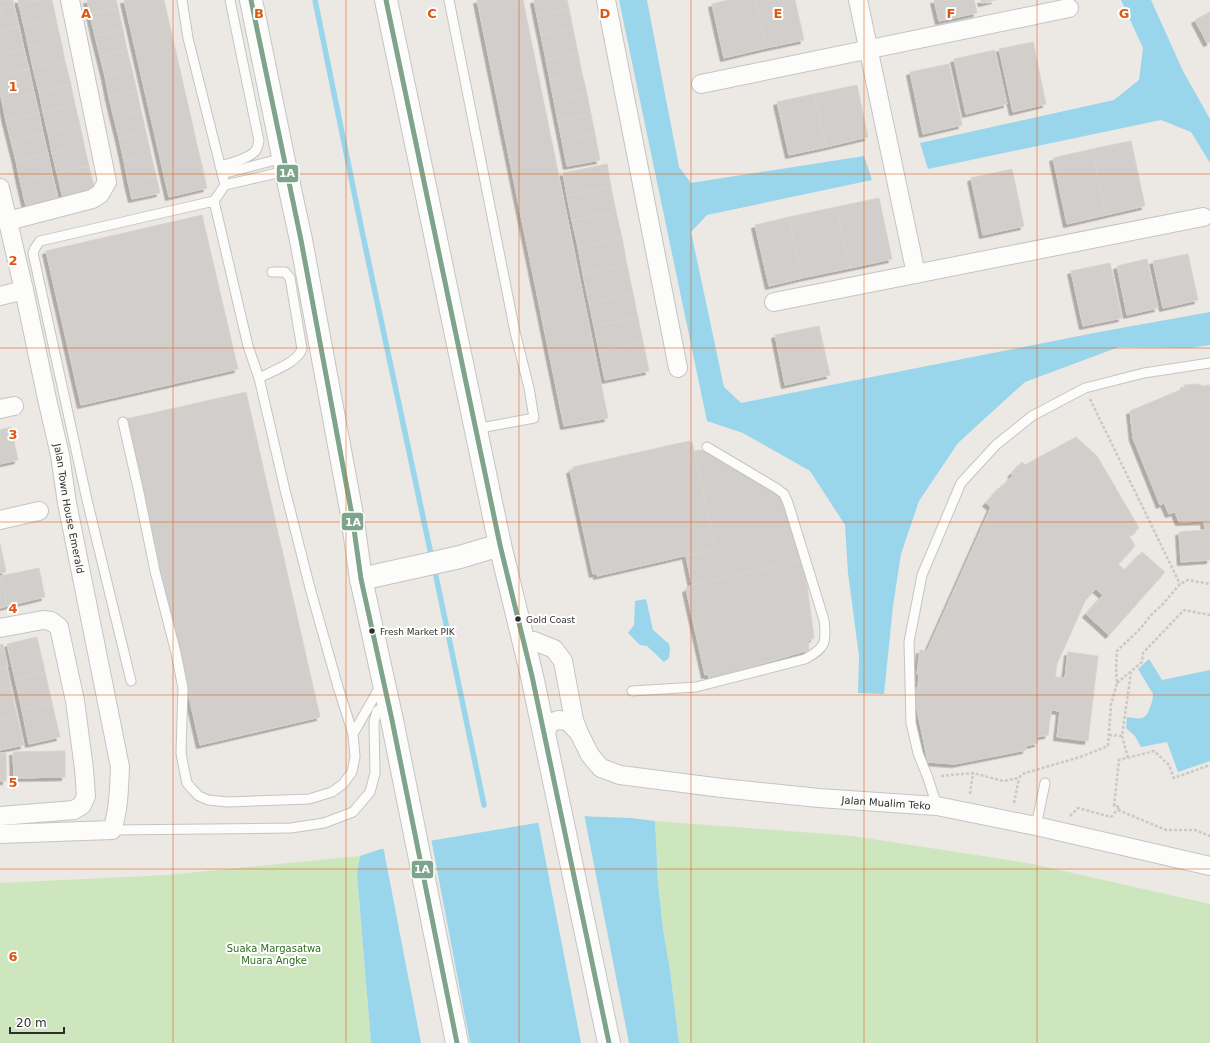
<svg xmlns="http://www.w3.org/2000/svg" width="1210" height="1043" font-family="'DejaVu Sans',sans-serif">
<defs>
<filter id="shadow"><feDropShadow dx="-3.5" dy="3.5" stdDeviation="0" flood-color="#0004"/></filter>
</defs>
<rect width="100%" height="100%" fill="#ece8e4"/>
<!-- green -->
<g fill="#cee6be">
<polygon points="655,821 853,836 1028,863 1210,904 1210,1043 679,1043 670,970 663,929 658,884"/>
<polygon points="360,856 357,875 371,1043 0,1043 0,883 167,875"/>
</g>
<!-- water -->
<g fill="#99d6ec">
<polygon points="619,0 647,0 679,167 691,183 864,156 872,180 707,215 691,232 724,387 741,403 1099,332 1210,312 1210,345 1189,348 1119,347 1025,382 958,443 919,501 901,554 893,606 884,694 858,693 859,656 848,573 845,525 810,471 743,433 707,421"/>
<polygon points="1121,0 1151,0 1183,71 1210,119 1210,163 1191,132 1161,120 928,169 920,143 1114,100 1139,80 1143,48"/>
<polygon points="646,599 653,630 669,644 670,649 669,658 664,662 647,646 640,645 628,633 634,625 635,601"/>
<path d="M1149 659 1162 680 1210 670V761L1178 772 1167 742 1141 747 1135 736 1126 728 1127 717C1140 719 1146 721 1150 707 1152 703 1153 699 1153 694L1138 669Z"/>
<polygon points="578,816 631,818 655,821 658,884 663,929 670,970 679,1043 371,1043 357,874 360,856 381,849"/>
</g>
<!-- pier -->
<g fill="#ece8e4">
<polygon points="578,814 584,814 629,1043 581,1043 538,821"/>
<polygon points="431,838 470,1043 421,1043 383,846"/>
</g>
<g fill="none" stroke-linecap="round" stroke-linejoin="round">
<!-- stream -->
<g stroke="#99d6ec" stroke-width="5.5">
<polyline points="315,0 362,231 432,559"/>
<polyline points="434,567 484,805"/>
</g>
</g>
<!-- building -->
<g fill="#d1cecb" stroke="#d7d4d0" filter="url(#shadow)">
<polygon points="0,0 13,0 14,6 0,9"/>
<polygon points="18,0 40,0 19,5"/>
<polygon points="40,0 52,0 56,19 24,26 19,5"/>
<polygon points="87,0 116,0 118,8 90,14"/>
<polygon points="124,0 164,0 207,188 169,197"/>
<polygon points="477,0 523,0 608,418 564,426"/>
<polygon points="534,0 567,0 569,9 537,16"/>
<polygon points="728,0 756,0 766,48 724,58 712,4"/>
<polygon points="756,0 795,0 804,40 766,48"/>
<polygon points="934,0 974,0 977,13 939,21"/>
<polygon points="981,0 995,0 982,3"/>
<polygon points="14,6 19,27 0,32 0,9"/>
<polygon points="118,8 123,30 95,36 90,14"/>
<polygon points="569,9 573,29 541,35 537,16"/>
<polygon points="1210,12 1210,42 1207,43 1195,20"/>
<polygon points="56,19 61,41 29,49 24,26"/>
<polygon points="19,27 24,50 0,55 0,32"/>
<polygon points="573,29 578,53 546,60 541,35"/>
<polygon points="123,30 127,50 100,56 95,36"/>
<polygon points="61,41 65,61 33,68 29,49"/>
<polygon points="1033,42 1046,104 1013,112 999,49"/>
<polygon points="24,50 29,69 0,76 0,55"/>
<polygon points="127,50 132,70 105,76 100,56"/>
<polygon points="995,50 1007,104 966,114 954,59"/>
<polygon points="578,53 582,73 550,80 546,60"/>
<polygon points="65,61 71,85 39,92 33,68"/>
<polygon points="949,64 962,125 923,134 910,72"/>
<polygon points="29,69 34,93 2,101 0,92 0,76"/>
<polygon points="132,70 137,91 109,97 105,76"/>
<polygon points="582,73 587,94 554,101 550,80"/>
<polygon points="71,85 75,105 43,112 39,92"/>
<polygon points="857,85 868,137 826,147 814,94"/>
<polygon points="137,91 141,111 114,118 109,97"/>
<polygon points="34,93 39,113 6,121 2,101"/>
<polygon points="587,94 591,114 558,121 554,101"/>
<polygon points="814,94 826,147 789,155 777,102"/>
<polygon points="75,105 80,125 48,133 43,112"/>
<polygon points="141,111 146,132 119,138 114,118"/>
<polygon points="39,113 43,134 11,141 6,121"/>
<polygon points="591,114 595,134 562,141 558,121"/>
<polygon points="80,125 84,145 52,153 48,133"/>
<polygon points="146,132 151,155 124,161 119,138"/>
<polygon points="43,134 48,154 16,161 11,141"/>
<polygon points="595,134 600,160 567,166 562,141"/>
<polygon points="1131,141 1145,206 1106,215 1092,149"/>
<polygon points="84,145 89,166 57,173 52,153"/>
<polygon points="1092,149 1106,215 1067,224 1053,158"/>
<polygon points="48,154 52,174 20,181 16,161"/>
<polygon points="151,155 156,176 128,182 124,161"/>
<polygon points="607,164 611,187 567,196 563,173"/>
<polygon points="89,166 95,191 63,198 57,173"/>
<polygon points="1012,169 1024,226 983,235 971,178"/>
<polygon points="52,174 58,199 26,206 20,181"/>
<polygon points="156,176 160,193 132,199 128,182"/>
<polygon points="611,187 616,212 572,220 567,196"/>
<polygon points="879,198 892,259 850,268 836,207"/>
<polygon points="836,207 850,268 802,278 789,217"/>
<polygon points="616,212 622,238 578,247 572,220"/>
<polygon points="202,215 238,369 81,405 46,251"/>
<polygon points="789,217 802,278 769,286 755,225"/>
<polygon points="622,238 627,265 583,274 578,247"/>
<polygon points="1188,254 1198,300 1163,308 1153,261"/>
<polygon points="1147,259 1158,308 1127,315 1117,266"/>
<polygon points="1110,263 1122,318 1083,326 1071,271"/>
<polygon points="627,265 633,293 589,303 583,274"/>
<polygon points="633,293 638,318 594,326 589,303"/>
<polygon points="638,318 643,342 599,351 594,326"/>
<polygon points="819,326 830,375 785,385 775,335"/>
<polygon points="643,342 649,371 605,380 599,351"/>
<polygon points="1200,384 1201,386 1210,385 1210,560 1181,562 1179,532 1205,530 1204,521 1179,522 1175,512 1169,514 1164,503 1160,505 1133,438 1130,411 1185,388 1184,385"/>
<polygon points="246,392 320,717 200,745 126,419"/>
<polygon points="11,427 18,460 0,464 0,430"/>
<polygon points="1076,437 1097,456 1139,528 1129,536 1135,546 1118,564 1125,570 1142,552 1165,572 1109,635 1086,614 1103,595 1096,589 1086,599 1057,664 1055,677 1065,678 1068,652 1098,656 1088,741 1057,737 1060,711 1051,710 1048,735 1036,737 1038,743 1026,746 1026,750 955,764 928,762 916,704 914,704 916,688 918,688 919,674 917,674 920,650 927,651 991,507 986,503 1002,485 1003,486 1013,475 1011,474 1022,462 1025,465"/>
<polygon points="689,441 690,443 692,442 694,451 715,546 713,547 714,549 597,576 597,573 593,574 570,470 573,470 573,467"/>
<polygon points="704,450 784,498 801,560 692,585 686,556 714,549 713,547 715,546 694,451"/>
<polygon points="0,543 6,572 0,573"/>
<polygon points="802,560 804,562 814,638 808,641 809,650 709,679 708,674 705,675 686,589 689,588 689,586 692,585"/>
<polygon points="39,568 45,597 7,606 1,576"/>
<polygon points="0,576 1,576 7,606 0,608"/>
<polygon points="37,637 45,672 15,679 7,644"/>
<polygon points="3,644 8,667 0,669 0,645"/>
<polygon points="7,668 11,688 0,690 0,669"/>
<polygon points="45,672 52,703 22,710 15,679"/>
<polygon points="11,688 17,716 0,720 0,690"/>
<polygon points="52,703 60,737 29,744 22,710"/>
<polygon points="17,716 24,745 0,750 0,720"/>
<polygon points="65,751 65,777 14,778 13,752"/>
<rect x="0" y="753" width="6" height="28"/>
</g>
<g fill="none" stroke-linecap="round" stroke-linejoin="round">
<!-- service casing -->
<g stroke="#c5c4c5" stroke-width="11">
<g id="service">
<polyline points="182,0 188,38 225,185"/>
<polyline points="449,0 515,332 529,388 534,418 475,429"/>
<path d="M220 166C229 164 251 158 256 150 258 148 258 143 259 141L230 0"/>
<polyline points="222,174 283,158"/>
<polyline points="214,201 225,185 286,171"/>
<path d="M259 378C272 371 297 363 302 349L290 278 285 272H272"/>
<polyline points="123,422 138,488 155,571 176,653 183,688 181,753 185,774 187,783 192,789 199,796 208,800 228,802 309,799 332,792 343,784 352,772 355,757 353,734 338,687 310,588 285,490 259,378 248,346 214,201 40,241 35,248 33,253 87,500 131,681"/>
<path d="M632 691 696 687 805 659C825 648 827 644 824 620L788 503 784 494 776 488 707 447"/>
<polyline points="353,734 381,685"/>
<polyline points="937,806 928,778 918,753 911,723 909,642 922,575 961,483 996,445 1032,416 1085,388 1144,373 1210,363"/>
<polyline points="1036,826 1045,783"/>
<polyline points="112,830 291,828 324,823 353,812 370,792 375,773 374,722 377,711 388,705"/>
</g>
</g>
<!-- minor casing -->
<g stroke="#c5c4c5" stroke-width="20">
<g id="minor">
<polyline points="606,0 678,368"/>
<polyline points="858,0 916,274"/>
<polyline points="701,84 1069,8"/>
<path id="s1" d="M0 188 24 290 47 399 60 455 67 503 120 767C119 788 119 809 112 830L0 834"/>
<polyline points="8,221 92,199 100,194 107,182 70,0"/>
<polyline points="0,296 24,290"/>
<polyline points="774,302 1203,217"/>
<polyline points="0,409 14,406"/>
<polyline points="0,520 39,511"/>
<polyline points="0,628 43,620 51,621 59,627 75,701 84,769 86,796 82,805 74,810 0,816"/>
<path id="s2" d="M523 641H534L554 649 563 661 574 720 579 733 590 755 601 768 620 775 722 788 819 798 937 806 1036 826 1210 866"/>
<polyline points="545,739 548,724 558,720 568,721 579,733"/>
</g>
</g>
<!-- secondary casing -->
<g stroke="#c5c4c5" stroke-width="24">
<g id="secondary">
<polyline points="251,0 286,171 301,240 352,515 361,579 392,720 457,1043"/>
<polyline points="386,0 500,545 532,676 609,1043"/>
<polyline points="361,579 460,557 500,545"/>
</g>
</g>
<!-- path -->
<g stroke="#c9c9c8" stroke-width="2.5" stroke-dasharray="3 2" stroke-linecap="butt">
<polyline points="1090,399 1180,584"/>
<polyline points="1117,683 1142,662 1143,653 1184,610 1210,615"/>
<polyline points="1109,735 1122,736"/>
<polyline points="1128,758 1122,736 1131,672"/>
<polyline points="941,776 973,773 1003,781 1019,778 1022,774 1080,757 1108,746 1111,705 1117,683 1116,668 1117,651 1140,629 1152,614 1162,605 1180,584 1188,580 1210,584"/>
<polyline points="970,794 973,773"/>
<polyline points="1014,803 1019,778"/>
<polyline points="1118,810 1166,830 1195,830 1210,836"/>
<polyline points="1070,816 1078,808 1111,817 1120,807 1114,806 1119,760 1154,751 1169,765 1174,778 1210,765"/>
</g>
<!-- service -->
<use href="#service" stroke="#fcfcfb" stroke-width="9"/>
<!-- minor -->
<use href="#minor" stroke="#fcfcfb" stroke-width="18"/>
<!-- secondary -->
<use href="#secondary" stroke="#fcfcfb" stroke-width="22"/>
<!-- bus-1 casing -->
<g stroke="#fff" stroke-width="8">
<g id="bus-1">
<polyline points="251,0 301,240 352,515 361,579 392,720 457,1043"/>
<polyline points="386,0 500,545 532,676 609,1043"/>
</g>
</g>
<!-- bus-1 -->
<use href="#bus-1" stroke="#7fa48c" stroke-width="5"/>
</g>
<!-- grid -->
<path fill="none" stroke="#df570e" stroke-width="1" stroke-opacity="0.55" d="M173 0V1043M346 0V1043M519 0V1043M691 0V1043M864 0V1043M1037 0V1043M0 174H1210M0 348H1210M0 522H1210M0 695H1210M0 869H1210"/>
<!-- markers -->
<g fill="#2e2e2e" stroke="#fff" stroke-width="1.5">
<circle cx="518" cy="619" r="3.5"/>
<circle cx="372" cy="631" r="3.5"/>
</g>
<g text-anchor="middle" stroke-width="4" stroke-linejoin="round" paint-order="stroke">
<!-- bus labels -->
<g font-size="9" fill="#2e2e2e" stroke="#fff" text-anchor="start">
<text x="526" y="623">Gold Coast</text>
<text x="380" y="635">Fresh Market PIK</text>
</g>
<!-- street labels -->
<g font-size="10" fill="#2e2e2e" stroke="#fff">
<text dy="4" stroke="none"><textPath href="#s1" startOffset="328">Jalan Town House Emerald</textPath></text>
<text dy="4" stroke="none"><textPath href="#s2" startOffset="451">Jalan Mualim Teko</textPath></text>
</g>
<!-- park labels -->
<g font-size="10" fill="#2c6e1b" stroke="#fff">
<text x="274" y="952">Suaka Margasatwa<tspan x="274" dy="12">Muara Angke</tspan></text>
</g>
</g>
<g font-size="13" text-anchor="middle" font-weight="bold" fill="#df570e" stroke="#fff" stroke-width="4" stroke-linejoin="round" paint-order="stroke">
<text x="86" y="18">A</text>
<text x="259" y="18">B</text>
<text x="432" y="18">C</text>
<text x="605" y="18">D</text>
<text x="778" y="18">E</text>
<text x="951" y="18">F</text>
<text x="1124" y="18">G</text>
<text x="13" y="91">1</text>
<text x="13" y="265">2</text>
<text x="13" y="439">3</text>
<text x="13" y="613">4</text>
<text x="13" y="787">5</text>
<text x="13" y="961">6</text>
</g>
<g stroke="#fff" stroke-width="1.5">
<rect x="276" y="164" width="23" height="19" rx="4" fill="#7fa48c"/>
<rect x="341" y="512" width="23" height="19" rx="4" fill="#7fa48c"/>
<rect x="411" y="860" width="23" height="19" rx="4" fill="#7fa48c"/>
</g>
<g font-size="11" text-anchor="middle" font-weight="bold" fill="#fff">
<text x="287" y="177">1A</text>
<text x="353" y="526">1A</text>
<text x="422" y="873">1A</text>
</g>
<!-- scale -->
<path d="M10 1027v6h54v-6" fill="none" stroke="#2e2e2e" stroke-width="2"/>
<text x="16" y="1027" font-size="12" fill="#2e2e2e" stroke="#ffffff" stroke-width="3" paint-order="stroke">20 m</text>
</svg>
